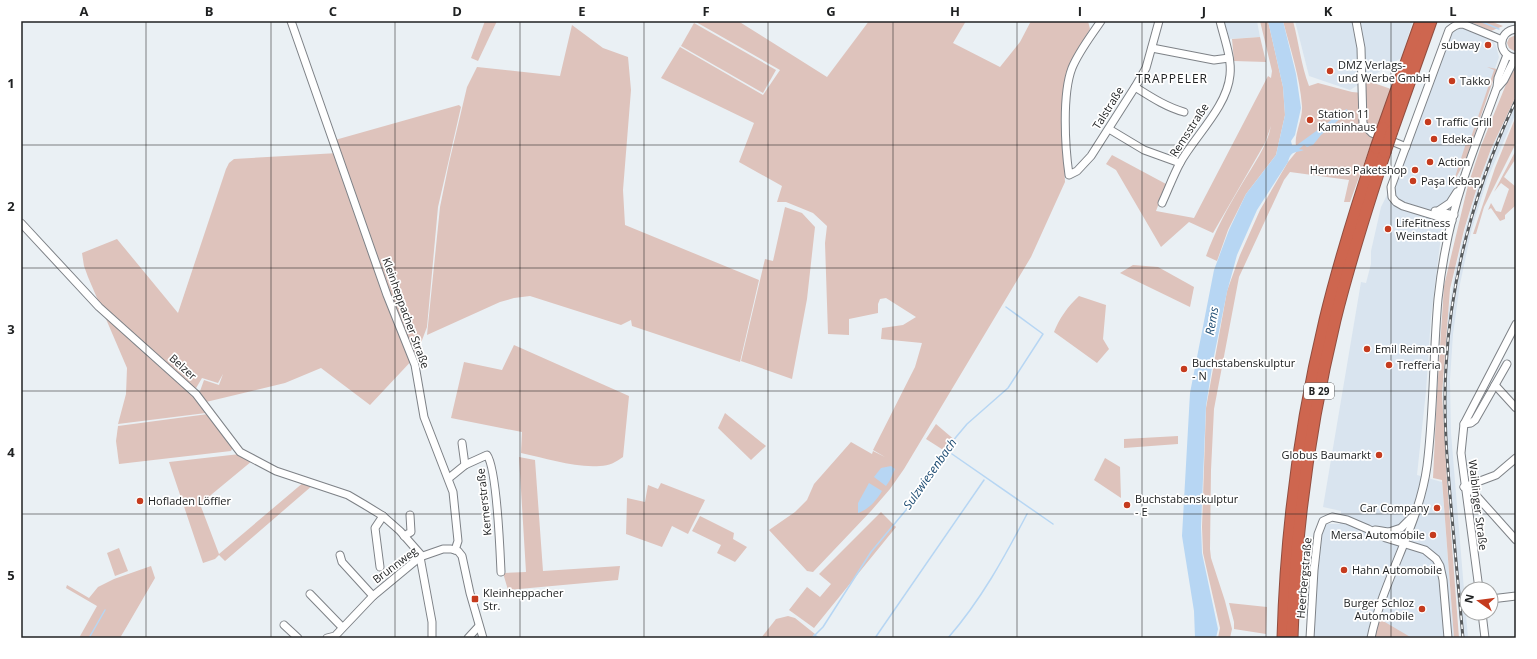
<svg xmlns="http://www.w3.org/2000/svg" width="1537" height="659" font-family="'Open Sans',sans-serif">
<rect width="100%" height="100%" fill="#eaf0f4"/>
<!-- built -->
<g fill="#d9e4ef">
<polygon points="1223,21 1257,21 1260,37 1228,39"/>
<polygon points="1295,21 1413,21 1401,58 1350,90 1309,76"/>
<polygon points="1461,28 1485,36 1494,42 1496,46 1499,57 1457,177 1442,228 1431,317 1426,391 1417,475 1442,482 1454,638 1313,638 1319,536 1326,524 1340,524 1341,511 1323,507 1361,282 1366,283 1371,264 1371,251 1381,207 1387,195 1389,182 1417,120 1451,34 1456,30"/>
<polygon points="1516,97 1516,113 1487,180 1471,232 1460,284 1453,334 1450,380 1451,433 1468,638 1461,638 1447,481 1443,395 1448,314 1455,272 1465,230 1478,186 1493,146"/>
</g>
<!-- green -->
<g fill="#dec3bc">
<polygon points="485,21 497,21 478,61 471,58"/>
<polygon points="698,21 738,21 827,77 869,21 966,21 953,43 1000,67 1020,42 1031,21 1088,21 1090,29 1073,57 1065,94 1062,118 1065,182 1031,257 904,469 890,489 871,511 813,572 807,571 769,530 795,512 807,500 814,484 851,442 872,454 873,451 885,457 873,450 915,367 922,343 881,339 882,328 903,325 916,317 886,298 880,299 878,304 878,313 849,319 849,335 828,334 825,243 827,226 813,213 786,202 777,202 782,186 739,162 754,123 661,78 680,47 763,95 780,70 696,22"/>
<path d="M1260 21H1268L1283 87 1285 115 1276 155 1246 194 1228 230 1217 261 1206 256C1215 231 1228 207 1242 184 1253 165 1267 147 1271 126L1265 143 1213 233 1189 222 1161 247 1116 170 1106 164 1112 155 1166 184 1156 211 1194 218 1268 76 1271 78 1272 71Z"/>
<path d="M1283 21H1293C1299 43 1301 65 1309 86L1318 83 1352 92 1363 93 1365 80 1391 89 1350 202H1344L1349 180 1290 172 1284 180 1239 277 1214 409 1211 470 1210 549 1211 558 1225 601 1232 629 1230 638H1218L1220 628 1203 553 1202 527 1206 408 1227 291 1240 255 1260 210 1288 162 1297 151C1292 136 1303 121 1302 106 1300 77 1290 48 1283 21Z"/>
<polygon points="1456,21 1490,21 1503,26 1491,31 1471,22"/>
<polygon points="694,23 776,70 763,93 681,46"/>
<polygon points="572,25 603,48 628,57 631,90 623,190 625,225 759,280 740,362 632,326 631,320 621,325 530,296 514,298 500,302 427,335 440,207 449,163 467,87 477,67 560,76"/>
<polygon points="1516,35 1516,52 1509,48 1507,43 1509,38"/>
<polygon points="1260,37 1266,62 1234,61 1232,39"/>
<polygon points="1487,67 1497,69 1466,159 1456,178 1455,177 1467,140 1470,140 1494,70"/>
<polygon points="1516,68 1516,96 1491,149 1478,184 1464,230 1450,289 1442,394 1447,481 1459,638 1454,638 1442,480 1433,478 1437,394 1444,286 1468,185 1481,146 1509,77"/>
<polygon points="459,105 461,107 438,207 427,327 416,356 370,405 321,368 285,383 206,402 199,394 204,380 219,385 223,374 218,383 202,378 192,395 206,413 118,424 126,394 127,368 88,277 84,266 82,253 117,239 178,313 226,169 229,163 234,159 338,153 335,140"/>
<polygon points="1516,116 1516,143 1484,207 1476,234 1473,234 1495,168"/>
<polygon points="1516,150 1516,158 1504,177 1516,187 1516,205 1505,215 1505,219 1500,221 1491,208 1488,210 1491,203 1496,211 1501,212 1509,189 1501,183 1494,192"/>
<polygon points="785,207 802,213 815,227 807,299 792,379 741,361 765,259 773,261"/>
<polygon points="1133,265 1158,267 1194,287 1190,307 1120,273"/>
<path d="M1079 296 1106 305 1103 339 1109 349 1097 363 1054 332C1059 319 1068 306 1079 296Z"/>
<path d="M514 345 629 396 623 457C616 462 609 466 600 466 574 468 546 458 521 453L522 432 451 418 464 362 502 370Z"/>
<polygon points="725,413 766,446 751,460 718,428"/>
<polygon points="208,414 233,447 231,451 119,464 116,441 118,426"/>
<polygon points="936,424 957,442 948,453 926,439"/>
<polygon points="1178,436 1178,444 1124,448 1124,439"/>
<polygon points="240,454 252,461 200,504 219,554 304,482 313,485 225,561 219,555 215,559 203,563 169,462"/>
<polygon points="519,457 535,460 543,571 620,566 618,580 508,590 503,573 526,572"/>
<polygon points="1105,458 1120,467 1121,498 1094,480"/>
<polygon points="661,483 705,500 688,534 672,526 662,547 626,534 627,498 645,502 648,485 658,489"/>
<polygon points="881,512 896,527 814,628 789,610 807,587 820,597 831,584 819,574"/>
<polygon points="700,516 734,533 733,539 747,547 735,562 717,553 721,545 692,531"/>
<polygon points="119,548 128,571 115,576 107,553"/>
<polygon points="151,566 155,578 120,638 79,638 97,606 66,588 67,585 89,598 98,587 114,579"/>
<polygon points="1229,603 1267,607 1266,634 1234,629 1234,622"/>
<polygon points="788,616 795,618 815,634 811,638 761,638 776,619"/>
<polygon points="1378,618 1412,638 1374,638"/>
</g>
<!-- water -->
<g fill="#b7d6f3">
<path d="M1268 21H1283L1296 74 1301 108 1295 135 1291 141 1292 145H1297L1345 110 1347 109 1348 112 1321 135 1313 145 1307 147 1304 145 1299 149 1304 150C1296 153 1291 150 1288 162L1257 210 1237 255 1227 292 1213 361 1206 406 1201 527 1202 553 1218 629 1216 638H1195L1194 611 1182 536 1190 393 1214 270 1229 230 1246 194 1276 155 1285 115 1283 87Z"/>
<polygon points="891,466 895,469 890,480 886,486 874,477 881,468"/>
<path d="M869 483 882 491C876 501 869 509 858 513V503Z"/>
</g>
<g fill="none" stroke-linecap="round" stroke-linejoin="round">
<!-- stream -->
<g stroke="#b7d6f3" stroke-width="1.5">
<polyline points="1480,21 1499,29"/>
<polyline points="952,454 1053,524"/>
<polyline points="814,635 819,638"/>
<polyline points="89,638 105,610"/>
<polyline points="812,638 823,627 871,552 906,510 941,455 967,424 1008,388 1043,334 1006,307"/>
<polyline points="875,638 984,480"/>
<path d="M948 638C981 600 1004 558 1027 514"/>
</g>
<!-- minor casing -->
<g stroke="#7e8287" stroke-width="9">
<g id="minor">
<polyline points="291,21 387,295 415,365 424,417 453,492 458,541 455,550"/>
<path d="M1101 21C1091 36 1079 51 1072 68 1062 94 1065 147 1069 175L1077 171 1091 156 1135 87 1146 68 1159 21"/>
<polyline points="1356,21 1361,48 1363,124 1372,133 1406,147"/>
<path d="M1516 29C1497 31 1497 56 1516 58"/>
<polyline points="1152,48 1214,60 1229,58"/>
<path d="M1135 87C1151 97 1166 107 1184 112"/>
<polyline points="1498,87 1504,80 1515,58"/>
<polyline points="1109,129 1144,150 1180,163"/>
<path d="M1162 203C1168 190 1173 176 1180 163 1195 136 1227 107 1230 75 1232 58 1224 38 1220 21"/>
<polyline points="1435,211 1454,215"/>
<polyline points="1438,211 1450,203 1457,192"/>
<path d="M1452 221 1403 206 1396 202 1392 197 1391 187 1449 30C1454 26 1457 24 1463 24L1502 40"/>
<polyline points="21,223 99,307 196,394 240,452 276,471 348,495 365,505 383,516 400,531 422,556"/>
<polyline points="1495,385 1516,408"/>
<polyline points="1464,424 1471,423 1475,420 1507,364"/>
<polyline points="462,443 465,465"/>
<path d="M449 478 465 465 487 455C497 469 500 550 501 572"/>
<polyline points="1464,487 1473,492 1516,540"/>
<polyline points="1464,487 1496,475 1516,458"/>
<path d="M1375 530C1389 532 1395 531 1404 543"/>
<polyline points="1389,532 1401,528 1412,517"/>
<polyline points="404,536 411,532 410,515"/>
<polyline points="340,555 342,562 373,596"/>
<polyline points="420,557 432,622 432,638"/>
<polyline points="380,567 375,528 383,516"/>
<polyline points="1479,589 1461,453 1464,424 1516,324"/>
<polyline points="310,594 342,627"/>
<polyline points="1491,599 1516,596"/>
<polyline points="1482,613 1485,638"/>
<polyline points="284,625 298,638"/>
<polyline points="327,638 335,636 373,596 420,557 443,549 451,549 458,551 462,556 470,593 483,638"/>
<polyline points="468,638 479,626"/>
<polyline points="1310,638 1314,570 1318,534 1323,521 1332,517 1347,520 1368,529 1386,538 1425,550 1436,559 1440,566 1443,580 1448,638"/>
<path d="M1371 638C1383 579 1419 526 1427 466 1434 411 1433 355 1438 299 1442 261 1451 218 1463 181 1473 149 1486 118 1497 87L1498 78 1507 55"/>
</g>
</g>
<!-- highway casing -->
<g stroke="#914e40" stroke-width="13">
<g id="highway">
<polyline points="1383,128 1421,21"/>
<polyline points="1392,131 1431,21"/>
<path d="M1283 638C1286 531 1300 424 1325 320 1339 262 1357 205 1376 148"/>
<path d="M1292 638C1295 531 1310 424 1335 320 1349 263 1367 207 1385 152"/>
</g>
</g>
<!-- minor -->
<use href="#minor" stroke="#fff" stroke-width="7"/>
<!-- highway -->
<use href="#highway" stroke="#ce664f" stroke-width="11"/>
<!-- rail casing -->
<g stroke="#585b5d" stroke-width="3">
<path id="rail" d="M1463 638C1459 594 1455 550 1451 506 1447 460 1443 413 1446 367 1451 273 1476 185 1516 100"/>
</g>
<!-- rail -->
<use href="#rail" stroke="#fff" stroke-width="1.5" stroke-dasharray="4.5" stroke-linecap="butt"/>
<!-- highway-bridge casing -->
<g stroke="#914e40" stroke-width="13" stroke-linecap="butt">
<g id="highway-bridge">
<polyline points="1376,148 1383,128"/>
<polyline points="1385,152 1392,131"/>
</g>
</g>
<!-- highway-bridge -->
<use href="#highway-bridge" stroke="#ce664f" stroke-width="11"/>
</g>
<!-- grid -->
<path fill="none" stroke="#202223" stroke-width="1" stroke-opacity="0.55" d="M146 21V638M271 21V638M395 21V638M520 21V638M644 21V638M768 21V638M893 21V638M1017 21V638M1142 21V638M1266 21V638M1391 21V638M21 145H1516M21 268H1516M21 391H1516M21 514H1516"/>
<!-- markers -->
<g fill="#c53b1e" stroke="#fff" stroke-width="1.5">
<circle cx="1488" cy="45" r="4"/>
<circle cx="1330" cy="71" r="4"/>
<circle cx="1452" cy="81" r="4"/>
<circle cx="1310" cy="120" r="4"/>
<circle cx="1428" cy="122" r="4"/>
<circle cx="1434" cy="139" r="4"/>
<circle cx="1430" cy="162" r="4"/>
<circle cx="1415" cy="170" r="4"/>
<circle cx="1413" cy="181" r="4"/>
<circle cx="1388" cy="229" r="4"/>
<circle cx="1367" cy="349" r="4"/>
<circle cx="1389" cy="365" r="4"/>
<circle cx="1184" cy="369" r="4"/>
<circle cx="1379" cy="455" r="4"/>
<circle cx="140" cy="501" r="4"/>
<circle cx="1127" cy="505" r="4"/>
<circle cx="1437" cy="508" r="4"/>
<circle cx="1433" cy="535" r="4"/>
<circle cx="1344" cy="570" r="4"/>
<rect x="471" y="595" width="8" height="8" rx="2"/>
<circle cx="1422" cy="609" r="4"/>
</g>
<g text-anchor="middle" stroke-width="3.5" stroke-linejoin="round" paint-order="stroke">
<!-- shield labels -->
<rect fill="#fff" stroke="#636465" stroke-width="1" x="1304" y="383" width="30" height="16" rx="3"/>
<g font-size="10" font-weight="bold" fill="#202223">
<text x="1319" y="395">B 29</text>
</g>
<!-- poi labels -->
<g font-size="11" fill="#202223" stroke="#fff" text-anchor="start">
<text x="1480" y="49" text-anchor="end">subway</text>
<text x="1338" y="69">DMZ Verlags-<tspan x="1338" dy="13">und Werbe GmbH</tspan></text>
<text x="1460" y="85">Takko</text>
<text x="1318" y="118">Station 11<tspan x="1318" dy="13">Kaminhaus</tspan></text>
<text x="1436" y="126">Traffic Grill</text>
<text x="1442" y="143">Edeka</text>
<text x="1438" y="166">Action</text>
<text x="1407" y="174" text-anchor="end">Hermes Paketshop</text>
<text x="1421" y="185">Paşa Kebap</text>
<text x="1396" y="227">LifeFitness<tspan x="1396" dy="13">Weinstadt</tspan></text>
<text x="1375" y="353">Emil Reimann</text>
<text x="1192" y="367">Buchstabenskulptur<tspan x="1192" dy="13">- N</tspan></text>
<text x="1397" y="369">Trefferia</text>
<text x="1371" y="459" text-anchor="end">Globus Baumarkt</text>
<text x="1135" y="503">Buchstabenskulptur<tspan x="1135" dy="13">- E</tspan></text>
<text x="148" y="505">Hofladen Löffler</text>
<text x="1429" y="512" text-anchor="end">Car Company</text>
<text x="1425" y="539" text-anchor="end">Mersa Automobile</text>
<text x="1352" y="574">Hahn Automobile</text>
<text x="483" y="597">Kleinheppacher<tspan x="483" dy="13">Str.</tspan></text>
<text x="1414" y="607" text-anchor="end">Burger Schloz<tspan x="1414" dy="13">Automobile</tspan></text>
</g>
<!-- street labels -->
<g font-size="11" fill="#202223" stroke="#fff">
<text transform="translate(1108 108) rotate(-58)" y="4">Talstraße</text>
<text transform="translate(1189 130) rotate(-57)" y="4">Remsstraße</text>
<text transform="translate(406 313) rotate(70)" y="4">Kleinheppacher Straße</text>
<text transform="translate(183 367) rotate(42)" y="4">Belzer</text>
<text transform="translate(484 502) rotate(-96)" y="4">Kernerstraße</text>
<text transform="translate(1478 505) rotate(83)" y="4">Waiblinger Straße</text>
<text transform="translate(395 565) rotate(-37)" y="4">Brunnweg</text>
<text transform="translate(1304 578) rotate(-85)" y="4">Heerbergstraße</text>
</g>
<!-- neighbourhood labels -->
<g font-size="12" letter-spacing="1" fill="#202223" stroke="#fff">
<text x="1172" y="83">TRAPPELER</text>
</g>
<!-- water labels -->
<g font-size="12" font-style="italic" fill="#204e74" stroke="#fff">
<text transform="translate(1212 321) rotate(-80)" y="4">Rems</text>
<text transform="translate(930 474) rotate(-55)" y="4">Sulzwiesenbach</text>
</g>
</g>
<!-- border -->
<rect width="1537" height="659" fill="none" stroke="#ffffff" stroke-width="44"/>
<!-- north arrow -->
<g transform="translate(1479 601) rotate(284)"><circle r="19" fill="#ffffff" stroke="#a6a7a7"/>
<path d="M0-3L7 15L0 10L-7 15Z" fill="#c53b1e"/>
<text y="-6" font-size="11" font-weight="bold" text-anchor="middle" fill="#202223">N</text>
</g>
<rect x="22" y="22" width="1493" height="615" fill="none" stroke="#202223" stroke-width="1.5"/>
<g font-size="13" text-anchor="middle" font-weight="bold" fill="#202223">
<text x="84" y="16">A</text>
<text x="209" y="16">B</text>
<text x="333" y="16">C</text>
<text x="457" y="16">D</text>
<text x="582" y="16">E</text>
<text x="706" y="16">F</text>
<text x="831" y="16">G</text>
<text x="955" y="16">H</text>
<text x="1080" y="16">I</text>
<text x="1204" y="16">J</text>
<text x="1328" y="16">K</text>
<text x="1453" y="16">L</text>
<text x="11" y="88">1</text>
<text x="11" y="211">2</text>
<text x="11" y="334">3</text>
<text x="11" y="457">4</text>
<text x="11" y="580">5</text>
</g>
</svg>
